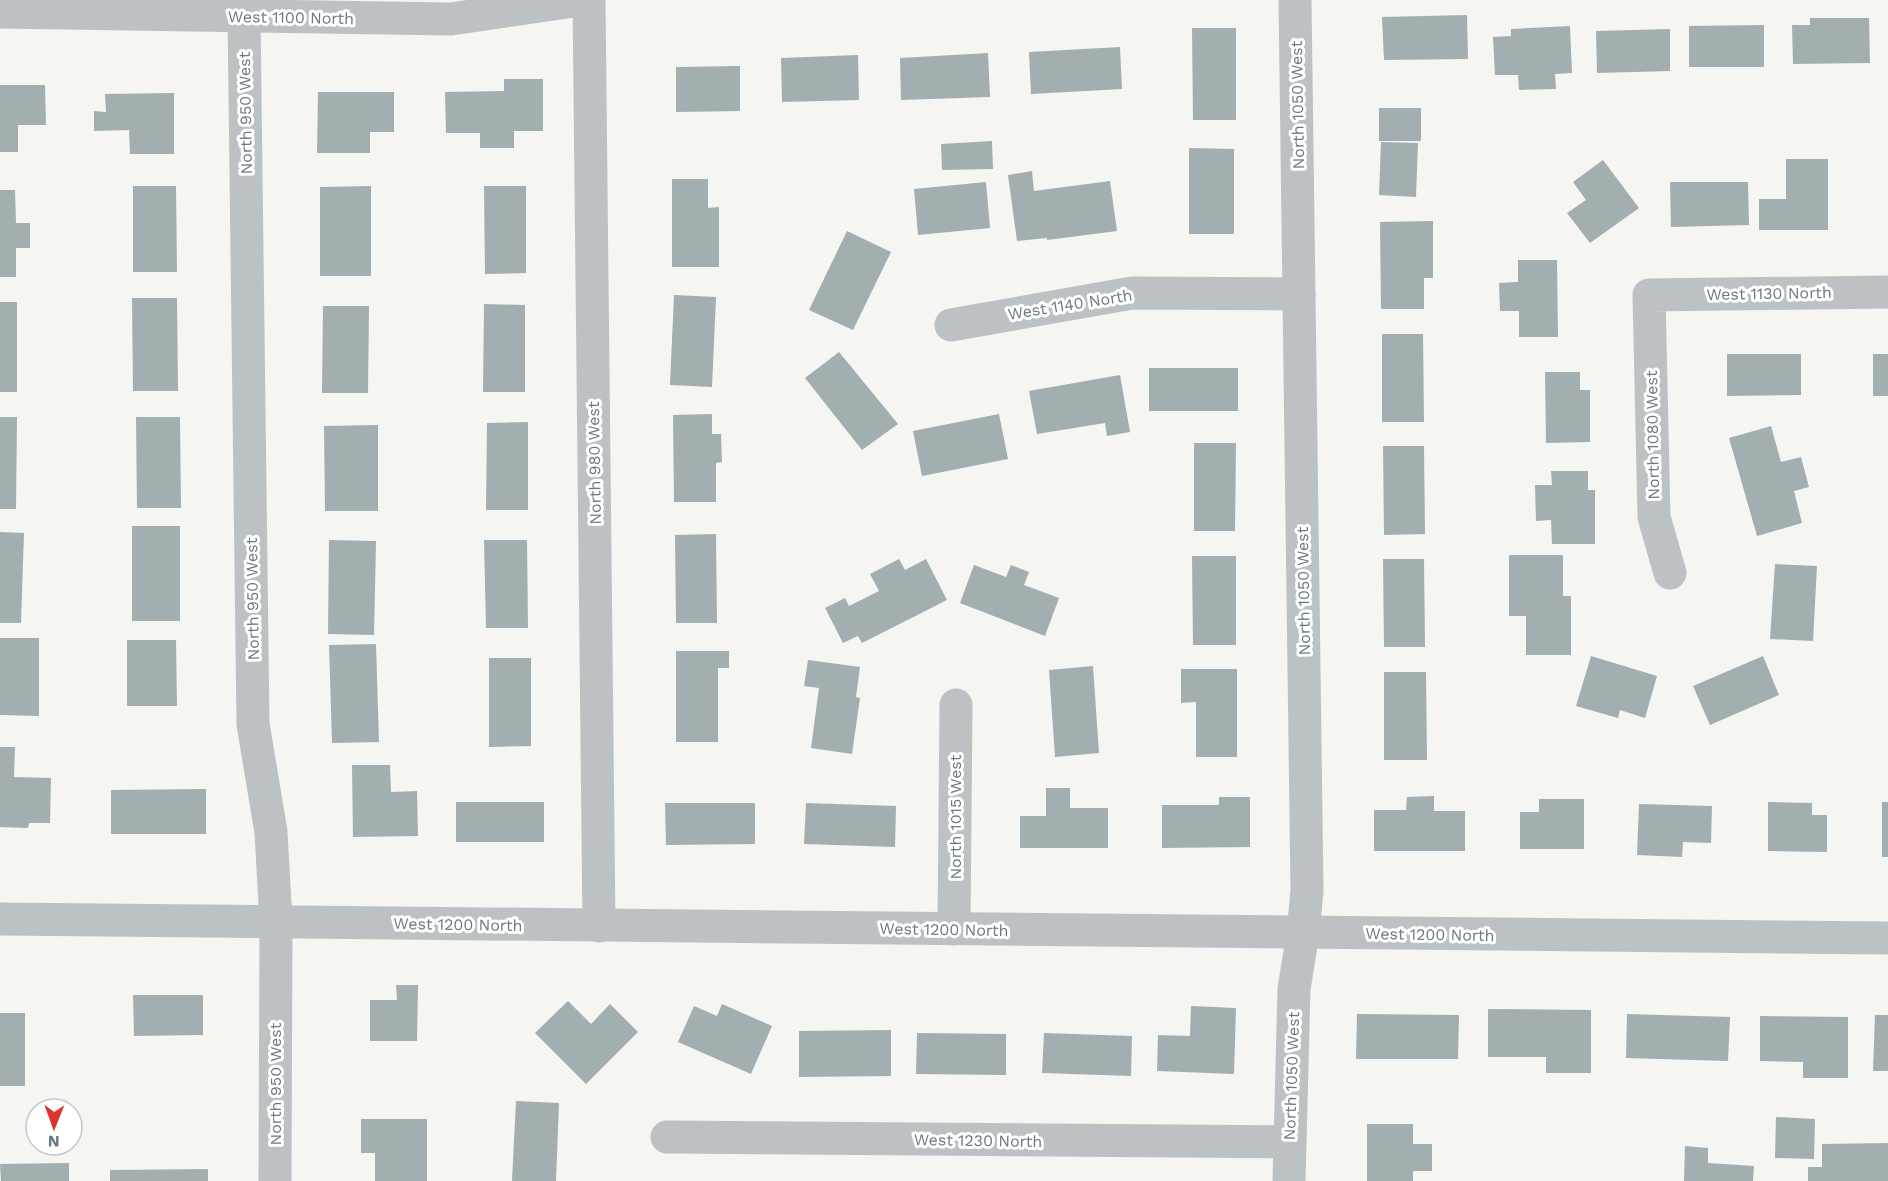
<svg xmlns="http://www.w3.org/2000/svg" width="1888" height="1181" font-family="'Work Sans',sans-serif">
<rect width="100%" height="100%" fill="#f5f5f2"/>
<!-- building -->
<g fill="#a3aeb1">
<polygon points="1467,15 1468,59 1384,60 1382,17"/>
<polygon points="1810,18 1869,18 1870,63 1793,64 1792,25 1810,25"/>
<polygon points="1764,25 1764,67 1689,67 1689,26"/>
<polygon points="1570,26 1572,73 1555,74 1556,89 1519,90 1518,75 1495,75 1493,37 1511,36 1511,29"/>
<polygon points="1192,28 1236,28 1236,120 1193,120"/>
<polygon points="1670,29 1670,71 1597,73 1596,31"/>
<polygon points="1120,47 1122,89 1031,94 1029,52"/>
<polygon points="988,53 990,97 901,100 900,58"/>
<polygon points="858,55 859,100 782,102 781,58"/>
<polygon points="740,66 740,111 676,112 676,67"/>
<polygon points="504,79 543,79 543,131 514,131 514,148 480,148 480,133 446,133 445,92 504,91"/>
<polygon points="0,85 45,85 46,125 18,125 18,152 0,152"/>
<polygon points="318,92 394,92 394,132 370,132 370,153 317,153"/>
<polygon points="174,93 174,154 130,154 129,130 94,131 94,111 106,112 105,94"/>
<rect x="1379" y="108" width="42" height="33"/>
<polygon points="992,141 993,169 942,170 941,144"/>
<polygon points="1381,142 1418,143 1416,197 1379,195"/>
<polygon points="1189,148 1234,149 1234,234 1189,234"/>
<polygon points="1786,159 1828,159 1828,230 1759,230 1759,199 1786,199"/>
<polygon points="1603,160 1639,208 1590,243 1567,213 1586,200 1573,182"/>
<polygon points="1032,171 1034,191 1110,181 1117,231 1047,240 1047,238 1017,241 1008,175"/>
<polygon points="672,179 708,179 708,208 719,207 719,267 672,267"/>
<polygon points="986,182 990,228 918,235 914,189"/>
<polygon points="1670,182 1748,182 1749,225 1671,227"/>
<polygon points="133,186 176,186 177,272 133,272"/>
<polygon points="371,186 371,276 320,276 320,187"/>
<polygon points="484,186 526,186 526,273 485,274"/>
<polygon points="0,190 15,190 16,223 30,223 30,248 16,248 16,277 0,277"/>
<polygon points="1433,221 1433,278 1424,278 1424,309 1381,309 1380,222"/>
<polygon points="847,231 891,252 853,330 809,310"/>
<polygon points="1518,260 1557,260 1558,337 1519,337 1519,311 1500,311 1499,283 1518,282"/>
<polygon points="674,295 716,297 712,387 670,385"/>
<polygon points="132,298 177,298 178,391 133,391"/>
<rect x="0" y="302" width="17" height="90"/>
<polygon points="484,304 525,305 525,392 483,392"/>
<polygon points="323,306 369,306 368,393 322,393"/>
<polygon points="1382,334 1423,334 1424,422 1382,422"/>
<polygon points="839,352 898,424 862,450 805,378"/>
<polygon points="1727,354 1801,354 1801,395 1727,396"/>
<rect x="1873" y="354" width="15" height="42"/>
<rect x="1149" y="368" width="89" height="43"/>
<polygon points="1545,372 1580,372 1580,390 1590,390 1590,442 1546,443"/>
<polygon points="1120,375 1130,432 1107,436 1105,423 1037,434 1029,391"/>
<polygon points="712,414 712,434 721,434 722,462 716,463 716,502 674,502 673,415"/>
<polygon points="999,414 1008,459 922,476 913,431"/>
<polygon points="0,417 17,417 16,509 0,509"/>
<polygon points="136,417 180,417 181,508 137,508"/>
<polygon points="528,422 528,510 486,510 487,423"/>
<polygon points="378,425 378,511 325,511 324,426"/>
<polygon points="1771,426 1781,462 1801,457 1809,487 1794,491 1802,523 1757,536 1729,438"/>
<polygon points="1194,443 1236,443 1235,531 1194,531"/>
<polygon points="1383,446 1424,446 1425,534 1384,535"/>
<polygon points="1551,471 1588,471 1588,490 1595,490 1595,544 1552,544 1551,520 1536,521 1535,485 1552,485"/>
<rect x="132" y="526" width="48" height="95"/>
<polygon points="0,532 24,533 21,623 0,623"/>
<polygon points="716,534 717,623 676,623 675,535"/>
<polygon points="329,540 376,541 374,635 328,634"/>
<polygon points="484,540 527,540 528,628 486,628"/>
<polygon points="1509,555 1563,555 1563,596 1571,596 1571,655 1526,655 1526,616 1509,616"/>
<polygon points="1192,556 1236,556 1236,645 1193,645"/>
<polygon points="899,559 905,570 926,559 947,600 862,643 858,636 843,643 825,608 845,598 849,606 879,591 870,574"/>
<polygon points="1383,559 1424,559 1425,647 1384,647"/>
<polygon points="1775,564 1817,566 1813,641 1770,639"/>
<polygon points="974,565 1006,577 1011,565 1029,572 1024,585 1059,598 1045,636 960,603"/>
<polygon points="0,638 39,638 39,716 0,715"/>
<polygon points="127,640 176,640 177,706 127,706"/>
<polygon points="376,644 379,742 332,743 329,645"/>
<polygon points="676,651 729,651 729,668 718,668 718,742 676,742"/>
<polygon points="1591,656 1657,676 1645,718 1620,710 1618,718 1576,706"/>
<polygon points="1763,656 1779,695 1710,725 1693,686"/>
<polygon points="489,658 531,658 531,746 489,747"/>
<polygon points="808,660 860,667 856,697 860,698 852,754 811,748 819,688 804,686"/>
<polygon points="1093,666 1099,753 1055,757 1049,670"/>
<polygon points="1181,669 1237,669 1237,757 1196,757 1196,702 1181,703"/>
<polygon points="1384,672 1426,672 1427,760 1384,760"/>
<polygon points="0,747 15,747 14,777 51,778 50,823 29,823 28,828 0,827"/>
<polygon points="352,765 390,765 391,792 417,791 418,836 353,837"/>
<polygon points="1046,788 1070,788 1070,808 1108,808 1108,848 1020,848 1020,816 1046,816"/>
<polygon points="206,789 206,834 111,834 111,790"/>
<polygon points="1434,796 1434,811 1465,811 1465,851 1374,851 1374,810 1406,810 1407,797"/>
<polygon points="1219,797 1250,797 1250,847 1162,848 1162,805 1219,805"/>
<polygon points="1539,799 1584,799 1584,849 1520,849 1520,812 1539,812"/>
<rect x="456" y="802" width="88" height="40"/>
<polygon points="1768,802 1812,803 1812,815 1827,815 1827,852 1768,851"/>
<rect x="1882" y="802" width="6" height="55"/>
<polygon points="665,803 755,803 755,844 666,845"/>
<polygon points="806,803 896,806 895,847 804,844"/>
<polygon points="1639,804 1712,806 1711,843 1683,842 1682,857 1637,855"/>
<polygon points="396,985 418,985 417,1041 370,1041 370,1000 397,1000"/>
<polygon points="133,995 203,995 203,1035 134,1036"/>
<polygon points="568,1001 591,1024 610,1004 638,1032 586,1084 535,1033"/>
<polygon points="722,1004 772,1026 751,1074 678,1042 694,1006 717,1016"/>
<polygon points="1191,1006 1236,1008 1234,1074 1157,1071 1158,1035 1190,1036"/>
<polygon points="1488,1009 1591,1010 1591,1073 1546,1073 1546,1057 1488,1057"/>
<rect x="0" y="1013" width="25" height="73"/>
<polygon points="1357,1014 1459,1015 1458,1059 1356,1059"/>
<polygon points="1627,1014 1730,1017 1728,1061 1626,1058"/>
<polygon points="1875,1015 1888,1015 1888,1071 1873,1071"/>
<polygon points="1760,1016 1848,1017 1848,1078 1803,1078 1803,1062 1760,1061"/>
<polygon points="891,1030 891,1076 799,1077 799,1031"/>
<polygon points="917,1033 1006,1034 1006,1075 916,1074"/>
<polygon points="1044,1033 1132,1036 1131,1076 1042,1073"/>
<polygon points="516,1101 559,1103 556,1181 512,1181"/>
<polygon points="1776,1117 1815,1119 1814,1159 1775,1158"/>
<polygon points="361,1119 427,1119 427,1181 375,1181 375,1153 361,1153"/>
<polygon points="1367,1124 1413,1124 1413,1144 1432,1144 1432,1171 1413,1171 1413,1181 1367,1181"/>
<polygon points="1888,1143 1888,1181 1808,1181 1808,1167 1822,1167 1822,1144"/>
<polygon points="1685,1146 1708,1148 1708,1163 1754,1166 1753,1181 1684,1181"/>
<polygon points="69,1163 69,1181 1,1181 0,1164"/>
<polygon points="208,1169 208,1181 110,1181 110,1170"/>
</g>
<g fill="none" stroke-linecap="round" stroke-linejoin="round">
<!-- minor -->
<g stroke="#bcc2c4" stroke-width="33">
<polyline points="589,0 599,926"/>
<polyline points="0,12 451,19 581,0"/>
<polyline points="244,16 253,724 271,832 276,922 275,1181"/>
<polyline points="951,325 1132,293 1299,294"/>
<polyline points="1670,573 1654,517 1649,295 1888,292"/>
<polyline points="0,919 1888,938"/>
<polyline points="954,929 956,705"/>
<polyline points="667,1137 1289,1142"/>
<polyline points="1289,1181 1294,989 1303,933 1307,891 1295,0"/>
</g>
</g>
<g text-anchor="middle" stroke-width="6" stroke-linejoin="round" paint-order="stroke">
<!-- street labels -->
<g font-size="16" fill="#657a82" stroke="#fff">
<text transform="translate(291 17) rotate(1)" y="6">West 1100 North</text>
<text transform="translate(1297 105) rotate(-91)" y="6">North 1050 West</text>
<text transform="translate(245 113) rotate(-91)" y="6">North 950 West</text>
<text transform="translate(1769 293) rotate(-1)" y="6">West 1130 North</text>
<text transform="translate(1070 304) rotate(-9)" y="6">West 1140 North</text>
<text transform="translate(1652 435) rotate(-91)" y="6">North 1080 West</text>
<text transform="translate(594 463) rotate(-91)" y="6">North 980 West</text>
<text transform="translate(1303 591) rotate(-91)" y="6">North 1050 West</text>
<text transform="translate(252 599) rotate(-91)" y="6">North 950 West</text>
<text transform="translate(955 817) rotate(-90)" y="6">North 1015 West</text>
<text transform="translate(458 924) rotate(1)" y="6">West 1200 North</text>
<text transform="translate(944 929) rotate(1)" y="6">West 1200 North</text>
<text transform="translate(1430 934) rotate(1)" y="6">West 1200 North</text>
<text transform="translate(1291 1076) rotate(-88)" y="6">North 1050 West</text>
<text transform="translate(275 1084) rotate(-90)" y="6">North 950 West</text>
<text transform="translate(978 1140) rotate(1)" y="6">West 1230 North</text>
</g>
</g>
<!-- north arrow -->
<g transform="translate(54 1127) rotate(181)"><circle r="28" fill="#ffffff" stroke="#c1cacd" stroke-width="1.5"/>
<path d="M0-4.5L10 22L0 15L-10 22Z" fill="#dc342c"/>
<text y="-9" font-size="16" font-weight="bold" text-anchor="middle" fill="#657a82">N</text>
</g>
</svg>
